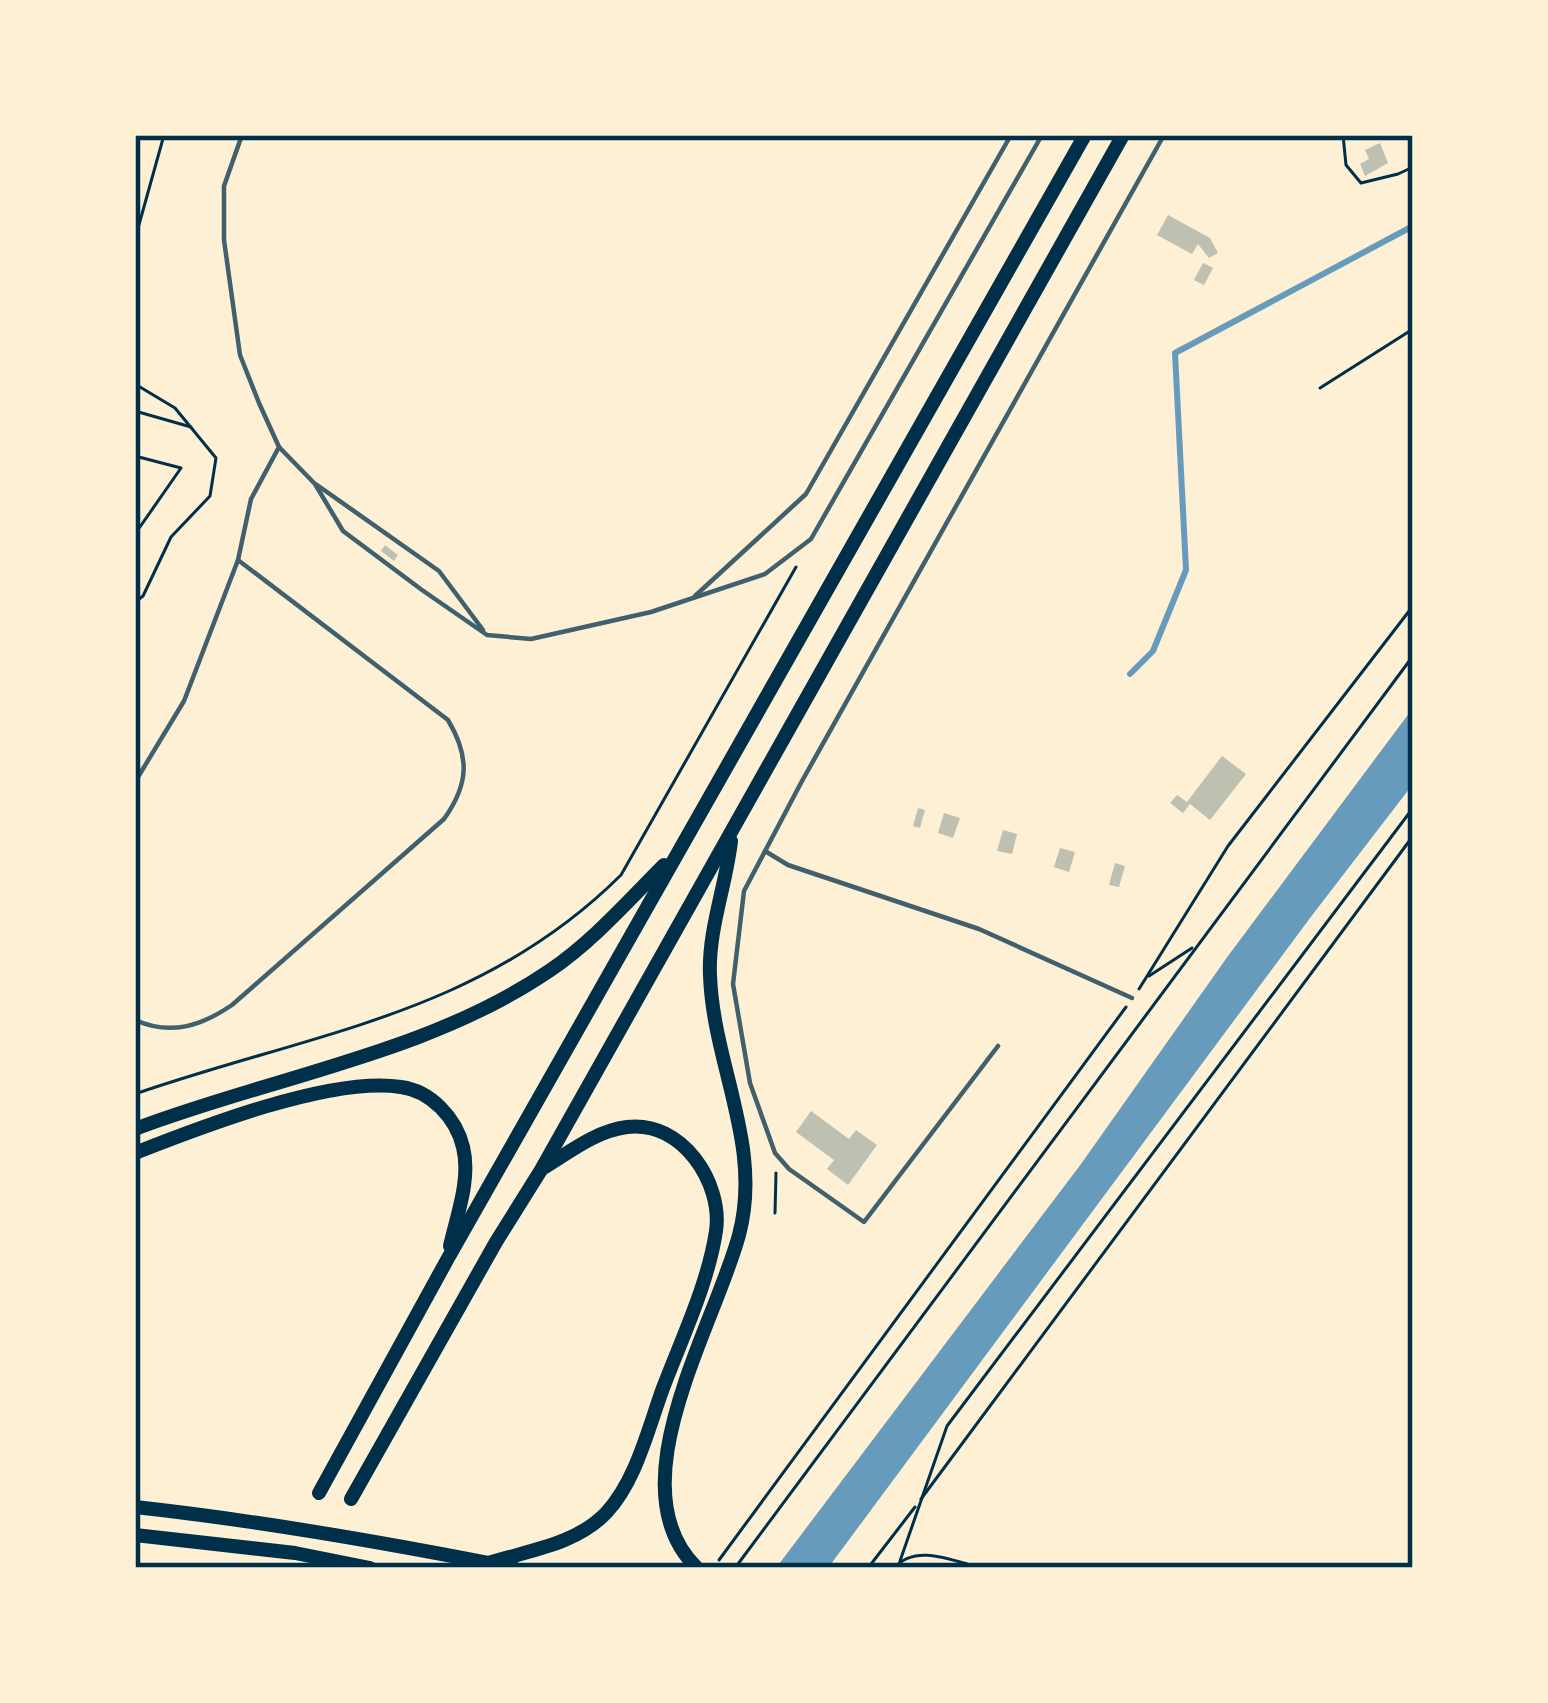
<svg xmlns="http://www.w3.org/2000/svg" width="1548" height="1703" font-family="'Fira Sans Condensed',sans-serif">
<rect width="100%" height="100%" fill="#fdf0d5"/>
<!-- water -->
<polygon fill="#669bbc" points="1413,708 1413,784 1310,918 828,1568 776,1568 1081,1164 1228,956"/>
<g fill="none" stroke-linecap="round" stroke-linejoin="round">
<!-- stream -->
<polyline stroke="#669bbc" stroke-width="6" points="1130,674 1153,651 1186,570 1175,353 1413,226"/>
</g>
<!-- building -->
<g fill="#bec0b2">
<polygon points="1380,143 1388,163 1365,176 1360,164 1369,159 1365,150"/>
<polygon points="1168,215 1210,238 1218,253 1209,258 1198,244 1192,254 1157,235"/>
<polygon points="1203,263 1213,268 1204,285 1194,280"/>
<polygon points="385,545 398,555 394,561 381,551"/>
<polygon points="1222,756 1246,774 1210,820 1190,804 1183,813 1170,803 1177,795 1187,802"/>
<polygon points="918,808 925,810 920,828 913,826"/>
<polygon points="944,813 960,818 953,838 938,833"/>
<polygon points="1003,830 1017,834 1012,854 997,851"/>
<polygon points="1060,848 1075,852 1069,872 1054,867"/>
<polygon points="1115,863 1125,866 1119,887 1109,885"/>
<polygon points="811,1111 849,1139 856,1130 877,1145 848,1185 827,1169 834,1160 796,1132"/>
</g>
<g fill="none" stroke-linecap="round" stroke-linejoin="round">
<!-- path -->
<g stroke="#003049" stroke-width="3">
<polyline points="1343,135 1346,165 1361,183 1398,174 1413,167"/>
<polyline points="135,153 140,135"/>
<polyline points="135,239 164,135"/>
<polyline points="135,384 175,408 216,458 210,496 171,537 143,596 135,602"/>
<polyline points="1320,388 1413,329"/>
<polyline points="135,411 191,427"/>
<polyline points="135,456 181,468 135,534"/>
<polyline points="1149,976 1192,948"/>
<polyline points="1139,989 1228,846 1413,606"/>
<path d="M135 1094C314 1032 480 1015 621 875L796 567"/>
<polyline points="775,1213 776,1173"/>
<polyline points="921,1499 1413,836"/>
<polyline points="719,1560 1126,1007"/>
<polyline points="900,1561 947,1426 1413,808"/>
<polyline points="735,1568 1413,656"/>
<polyline points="868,1568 915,1507"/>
<path d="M894 1568C916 1543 953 1561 981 1568"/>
</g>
<!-- service -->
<g stroke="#3f606c" stroke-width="4.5">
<polyline points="242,135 224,186 224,240 240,355 259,403 279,447 315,484 343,531 422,590 487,635 531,639 651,612 765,574 811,539 1042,135"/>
<polyline points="317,485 439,571 483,630"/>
<polyline points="695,596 806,494 1011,135"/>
<polyline points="135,782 184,701 238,560 251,499 279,447"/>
<polyline points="765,851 788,865 979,929 1132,998"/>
<path d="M135 1020C171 1036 201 1026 232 1005L444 819C469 784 470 757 448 720L238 560"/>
<polyline points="998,1046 864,1222 789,1169 775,1153 750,1083 733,984 744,891 802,781 1164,135"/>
</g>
<!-- trunk -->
<g stroke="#003049" stroke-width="14">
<path d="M135 1129C271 1077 427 1054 549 971 592 942 627 902 664 865"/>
<path d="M135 1153C201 1127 332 1076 401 1087 431 1091 456 1118 463 1147 471 1179 457 1215 450 1246"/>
<polyline points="319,1493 447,1260 1085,135"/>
<polyline points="351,1499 496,1242 541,1170 1123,135"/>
<path d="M135 1507C263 1521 388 1543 514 1568"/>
<polyline points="135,1535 295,1553 370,1568"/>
<path d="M489 1563C529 1550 575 1545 606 1513 636 1481 648 1429 663 1388 682 1338 708 1284 716 1231 723 1183 682 1120 627 1127 596 1131 571 1151 545 1167"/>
<path d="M697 1568C614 1488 714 1328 739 1235 763 1145 713 1065 710 975 708 930 726 886 731 841"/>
</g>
</g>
<!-- border -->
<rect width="1548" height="1703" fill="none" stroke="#fdf0d5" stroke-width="276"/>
<rect x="138" y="138" width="1272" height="1427" fill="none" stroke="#003049" stroke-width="4.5"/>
</svg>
